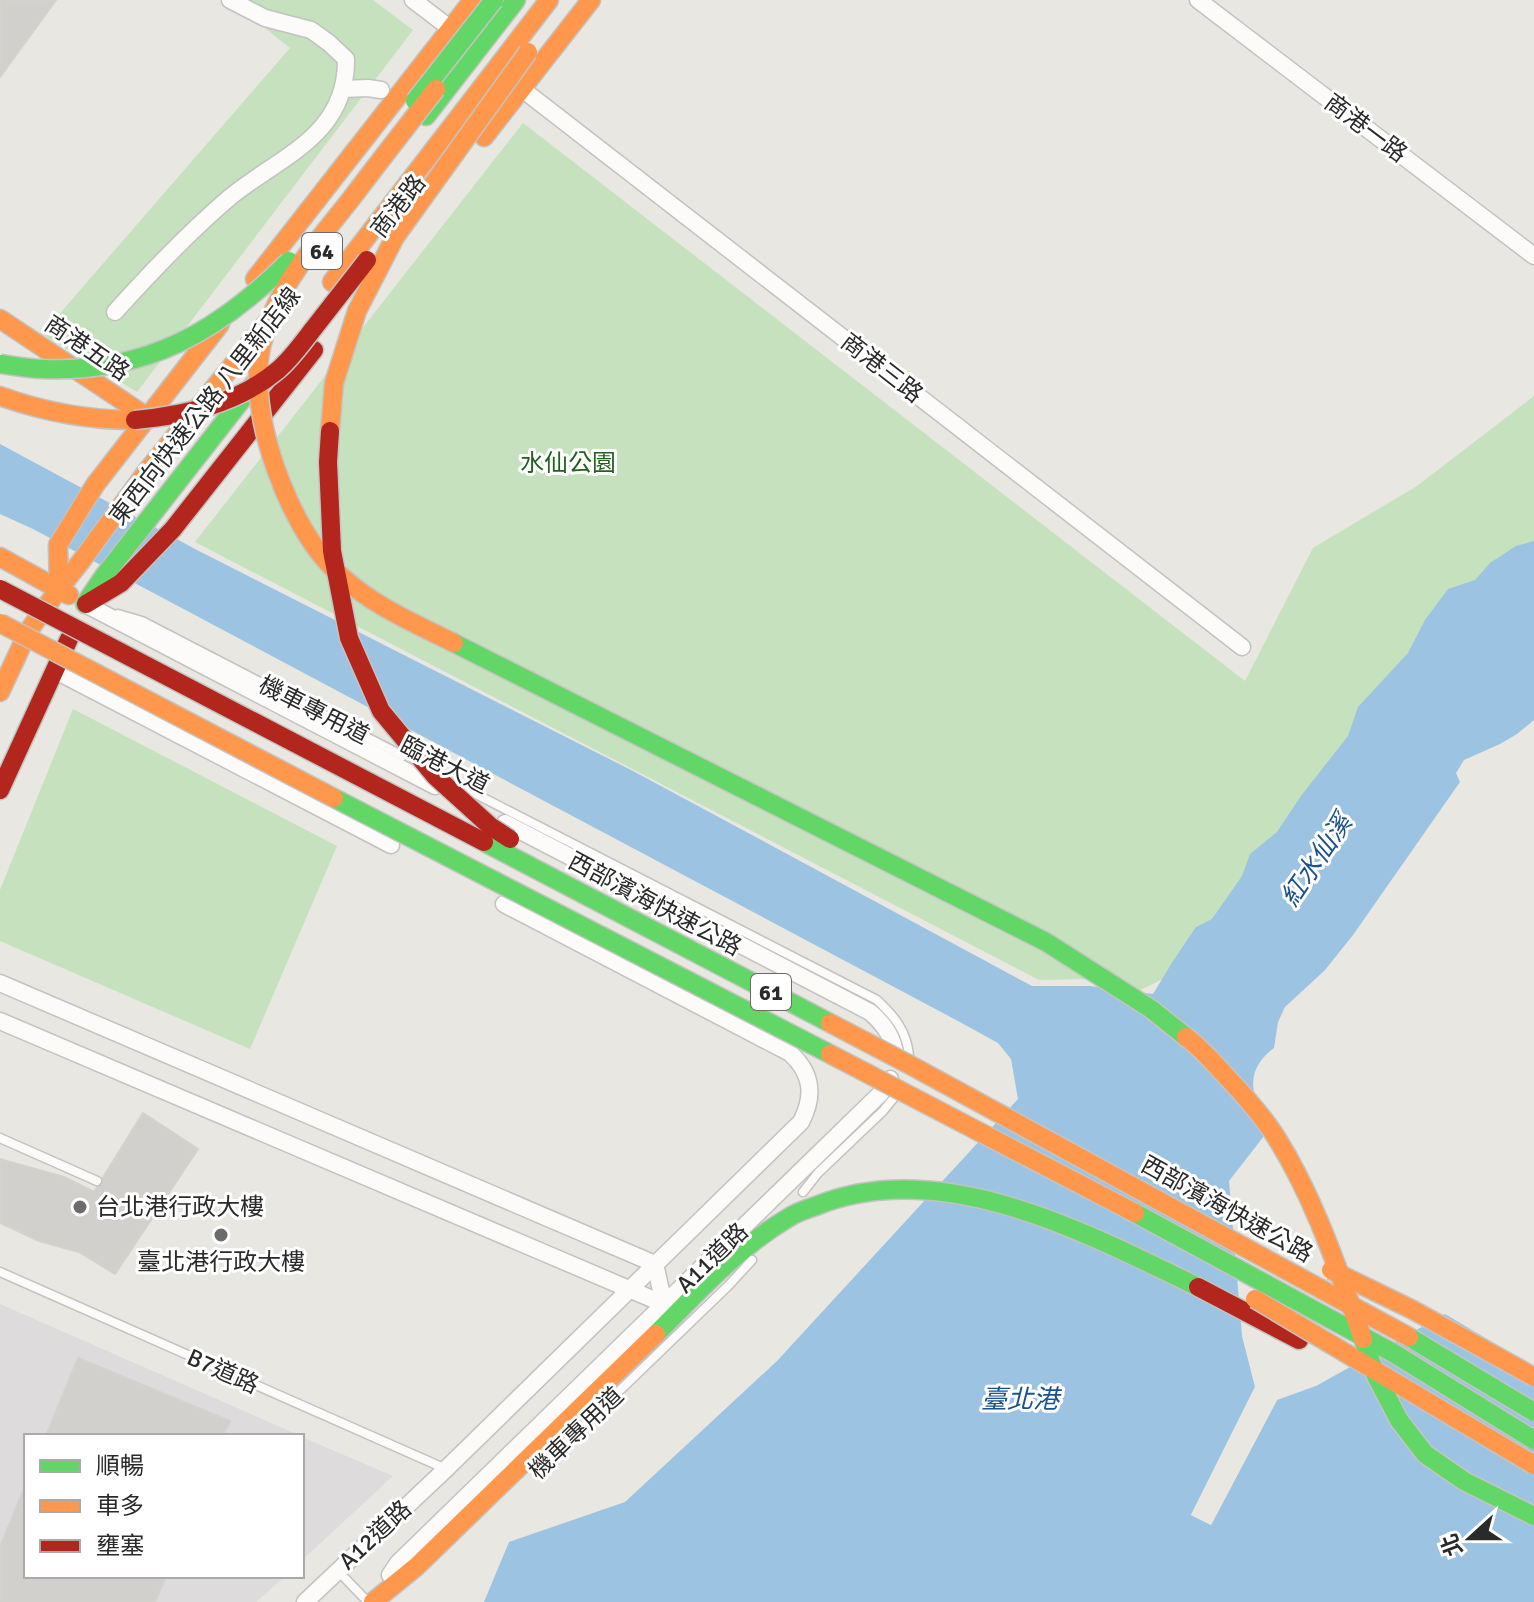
<svg xmlns="http://www.w3.org/2000/svg" width="1534" height="1602" font-family="Signika,'Noto Sans TC',sans-serif">
<rect width="100%" height="100%" fill="#e8e7e1"/>
<!-- industrial -->
<g fill="#dddbdc">
<polygon points="0,1304 301,1436 26,1436 26,1576 285,1576 256,1602 0,1602"/>
<polygon points="302,1437 393,1476 302,1560"/>
</g>
<!-- green -->
<g fill="#c5e1bd">
<polygon points="230,0 373,0 413,30 137,392 42,334 290,48"/>
<polygon points="523,123 1245,681 1313,548 1417,486 1534,396 1534,554 1173,974 1132,994 1094,979 1039,980 195,542"/>
<polygon points="73,709 337,846 250,1049 0,941 0,890"/>
</g>
<!-- water -->
<path fill="#9cc3e2" d="M0 444 197 550 633 771 1032 986H1090L1153 994 1173 961 1196 927 1212 919 1242 876 1250 854 1277 832 1301 796 1348 736 1358 707 1408 653 1425 620 1448 589 1475 580 1490 563 1516 546 1534 541V720L1517 734 1500 744 1464 760 1456 773 1460 782 1353 935 1325 970 1285 1007 1278 1022 1274 1048C1260 1058 1250 1073 1254 1092 1256 1103 1266 1116 1271 1127L1229 1181 1242 1336 1255 1387 1191 1515 1211 1525 1277 1400 1316 1386 1445 1314 1534 1367V1602H484L509 1542 625 1502 777 1361 1018 1099 1011 1059 998 1043 958 1021 33 529 0 514Z"/>
<!-- pier -->
<polygon fill="#e8e7e1" points="1255,1387 1259,1389 1196,1513 1209,1520 1273,1398 1277,1400 1211,1525 1191,1515"/>
<!-- building -->
<g fill="#d1d0cc" stroke="#d3d2cd" stroke-width="2">
<polygon points="0,0 56,0 0,77"/>
<polygon points="143,1113 198,1149 115,1274 79,1252 39,1241 0,1223 0,1159 64,1177 94,1192"/>
<polygon points="78,1358 230,1421 223,1436 46,1436"/>
<polygon points="26,1484 26,1576 166,1576 155,1602 0,1602 0,1547"/>
</g>
<g fill="none" stroke-linecap="round" stroke-linejoin="round">
<!-- lane casing -->
<g stroke="#c2c2c1" stroke-width="11">
<g id="lane">
<polyline points="118,614 142,621 403,756"/>
<path d="M468 790 877 1000C894 1016 907 1031 909 1056"/>
<polyline points="0,1138 97,1181"/>
<polyline points="803,1192 818,1173 883,1111 897,1094"/>
<polyline points="0,1272 446,1469"/>
<polyline points="559,1449 729,1285 752,1260"/>
<polyline points="338,1571 368,1602"/>
</g>
</g>
<!-- street casing -->
<g stroke="#c2c2c1" stroke-width="19">
<g id="street">
<polyline points="413,0 451,29"/>
<polyline points="1198,0 1534,256"/>
<polyline points="343,89 368,88 381,90"/>
<polyline points="522,89 1242,647"/>
<path d="M115 312C151 272 188 233 229 198 278 157 347 137 346 59L329 43 311 30 265 18 230 0"/>
<polyline points="85,604 435,786"/>
<polyline points="54,670 391,845"/>
<path d="M505 823 870 1012C885 1025 893 1037 896 1057"/>
<polyline points="0,983 655,1264 664,1304"/>
<polyline points="0,1021 664,1304"/>
<polyline points="390,1575 398,1563 880,1094 890,1079"/>
<path d="M305 1602 446 1469 801 1122C815 1095 812 1073 790 1053L504 904"/>
</g>
</g>
<!-- fast casing -->
<g stroke="#c2c2c1" stroke-width="21">
<g id="fast">
<polyline points="426,116 516,0"/>
<polyline points="85,604 104,576 254,384"/>
<path d="M656 1334C697 1293 737 1248 788 1218 797 1212 807 1209 816 1206 940 1155 1087 1233 1198 1287"/>
</g>
</g>
<!-- slow casing -->
<g stroke="#c2c2c1" stroke-width="21">
<g id="slow">
<polyline points="484,137 591,0"/>
<polyline points="255,279 473,0"/>
<polyline points="332,282 549,0"/>
<polyline points="0,319 147,417"/>
<path d="M0 396C44 412 88 420 135 420"/>
<polyline points="0,557 69,595"/>
<polyline points="59,589 82,560 147,471 270,319"/>
<polyline points="0,692 29,630 59,589 58,545 95,485 220,324"/>
<polyline points="373,1602 417,1566 656,1334"/>
</g>
</g>
<!-- jam casing -->
<g stroke="#c2c2c1" stroke-width="21">
<g id="jam">
<polyline points="86,604 121,583 173,529 314,350"/>
<polyline points="0,790 69,639"/>
<polyline points="1198,1287 1299,1340"/>
</g>
</g>
<!-- lane -->
<use href="#lane" stroke="#fcfbfa" stroke-width="8"/>
<!-- street -->
<use href="#street" stroke="#fcfbfa" stroke-width="16"/>
<!-- fast -->
<use href="#fast" stroke="#63d668" stroke-width="18"/>
<!-- slow -->
<use href="#slow" stroke="#ff974d" stroke-width="18"/>
<!-- jam -->
<use href="#jam" stroke="#b3261e" stroke-width="18"/>
<!-- fast-bridge casing -->
<g stroke="#c4c4c2" stroke-width="21" stroke-linecap="butt">
<g id="fast-bridge">
<polyline points="415,101 494,0"/>
<path d="M0 364C14 366 29 369 43 369 146 373 218 332 289 261"/>
<polyline points="454,643 1046,942 1151,1009 1186,1037"/>
<polyline points="334,798 830,1054"/>
<polyline points="484,842 830,1023"/>
<polyline points="1135,1213 1395,1354 1534,1440"/>
<polyline points="1409,1337 1534,1412"/>
<polyline points="1363,1339 1376,1376 1399,1420 1425,1454 1464,1481 1534,1516"/>
</g>
</g>
<!-- slow-bridge casing -->
<g stroke="#c4c4c2" stroke-width="21" stroke-linecap="butt">
<g id="slow-bridge">
<path d="M436 89C407 126 379 162 351 199 321 237 288 274 270 319 262 337 258 358 258 378 259 441 293 533 340 575 373 606 414 623 454 643"/>
<polyline points="330,431 334,383 357,311 395,237 528,52"/>
<polyline points="0,623 334,798"/>
<polyline points="830,1023 912,1066 1409,1337"/>
<path d="M1186 1037C1201 1048 1213 1062 1225 1075 1243 1094 1262 1115 1276 1137 1315 1199 1338 1270 1363 1339"/>
<polyline points="830,1054 1135,1213"/>
<polyline points="1331,1270 1413,1310 1534,1377"/>
<polyline points="1255,1299 1534,1465"/>
</g>
</g>
<!-- jam-bridge casing -->
<g stroke="#c4c4c2" stroke-width="21" stroke-linecap="butt">
<g id="jam-bridge">
<path d="M135 420C186 415 237 404 278 370 292 358 303 342 314 328 332 305 349 283 367 260"/>
<polyline points="330,431 328,462 332,551 349,638 381,711 435,776 490,826 510,839"/>
<polyline points="0,589 484,842"/>
</g>
</g>
<!-- fast-bridge -->
<use href="#fast-bridge" stroke="#63d668" stroke-width="18"/>
<!-- slow-bridge -->
<use href="#slow-bridge" stroke="#ff974d" stroke-width="18"/>
<!-- jam-bridge -->
<use href="#jam-bridge" stroke="#b3261e" stroke-width="18"/>
</g>
<!-- markers -->
<g fill="#6c6c6a" stroke="#fff" stroke-width="3">
<circle cx="80" cy="1207" r="8"/>
<circle cx="221" cy="1235" r="8"/>
</g>
<g text-anchor="middle" stroke-width="6" stroke-linejoin="round" paint-order="stroke">
<!-- shield labels -->
<g fill="#fff" stroke="#6a6a6a" stroke-width="2">
<rect x="302" y="233" width="40" height="36" rx="6"/>
<rect x="751" y="974" width="40" height="36" rx="6"/>
</g>
<g font-size="22" font-weight="bold" fill="#2a2a2a">
<text x="322" y="259">64</text>
<text x="771" y="1000">61</text>
</g>
<!-- street labels -->
<g font-size="24" fill="#2a2a2a" stroke="#fff">
<text transform="translate(1366 128) rotate(37)" y="8">商港一路</text>
<text transform="translate(398 206) rotate(-52)" y="8">商港路</text>
<text transform="translate(87 348) rotate(34)" y="8">商港五路</text>
<text transform="translate(882 368) rotate(38)" y="8">商港三路</text>
<text transform="translate(205 406) rotate(-52)" y="8">東西向快速公路 八里新店線</text>
<text transform="translate(314 710) rotate(27)" y="8">機車專用道</text>
<text transform="translate(445 765) rotate(27)" y="8">臨港大道</text>
<text transform="translate(655 904) rotate(28)" y="8">西部濱海快速公路</text>
<text transform="translate(1227 1209) rotate(29)" y="8">西部濱海快速公路</text>
<text transform="translate(712 1258) rotate(-44)" y="8">A11道路</text>
<text transform="translate(223 1371) rotate(24)" y="8">B7道路</text>
<text transform="translate(576 1433) rotate(-44)" y="8">機車專用道</text>
<text transform="translate(375 1535) rotate(-43)" y="8">A12道路</text>
</g>
<!-- park labels -->
<g font-size="24" fill="#236121" stroke="#fff">
<text x="568" y="471">水仙公園</text>
</g>
<!-- poi labels -->
<g font-size="24" fill="#2a2a2a" stroke="#fff" text-anchor="start">
<text x="96" y="1215">台北港行政大樓</text>
<text x="221" y="1270" text-anchor="middle">臺北港行政大樓</text>
</g>
<!-- water labels -->
<g font-size="26" font-style="italic" fill="#1a518f" stroke="#fff">
<text transform="translate(1316 860) rotate(-56)" y="9">紅水仙溪</text>
<text x="1020" y="1408">臺北港</text>
</g>
</g>
<!-- legend -->
<rect x="24" y="1434" width="280" height="144" fill="#ffffff" stroke="#aaaaaa" stroke-width="2"/>
<rect x="40" y="1460" width="40" height="12" fill="#63d668" stroke="#aaaaaa" stroke-width="2"/>
<text x="96" y="1474" font-size="24" fill="#2a2a2a">順暢</text>
<rect x="40" y="1500" width="40" height="12" fill="#ff974d" stroke="#aaaaaa" stroke-width="2"/>
<text x="96" y="1514" font-size="24" fill="#2a2a2a">車多</text>
<rect x="40" y="1540" width="40" height="12" fill="#b3261e" stroke="#aaaaaa" stroke-width="2"/>
<text x="96" y="1554" font-size="24" fill="#2a2a2a">壅塞</text>
<!-- north arrow -->
<g transform="translate(1470 1538) rotate(249)" stroke="#ffffff" stroke-width="6" paint-order="stroke">
<path d="M0-6L14 30L0 20L-14 30Z" fill="#2a2a2a"/>
<text y="-12" font-size="22" font-weight="bold" text-anchor="middle" fill="#2a2a2a">北</text>
</g>
</svg>
